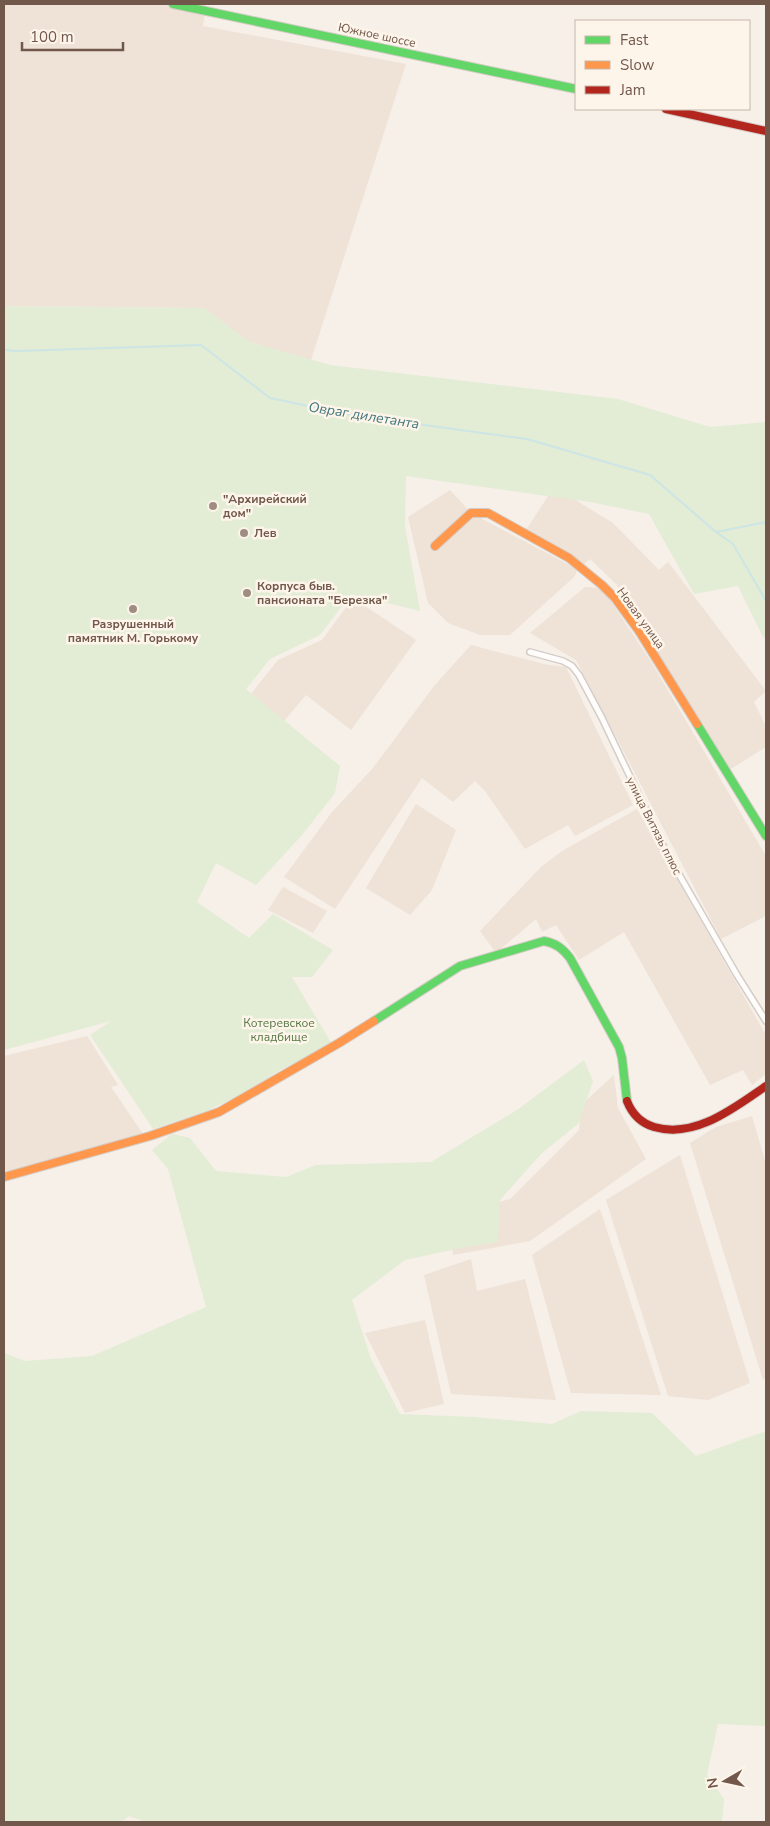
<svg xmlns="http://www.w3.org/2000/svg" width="770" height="1826" font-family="'Nunito Sans',sans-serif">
<rect width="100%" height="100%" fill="#f6f0e9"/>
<!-- residential -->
<g fill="#efe2d7">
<polygon points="4,4 206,4 203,26 406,64 311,360 250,342 203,308 4,306"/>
<polygon points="554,487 613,523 659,570 668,562 766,691 754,702 766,727 766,747 729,770 616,584 590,559 583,565 526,530"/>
<polygon points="450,490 471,513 577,569 575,576 510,635 480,635 448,623 428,603 408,517"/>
<polygon points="585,587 602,588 650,660 766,856 766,916 721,939 576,660 530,633"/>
<polygon points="353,598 416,640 351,730 306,695 279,727 246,700 278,660 322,640"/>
<polygon points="471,645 548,665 566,667 633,805 575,836 568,825 525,849 485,791 475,781 453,802 422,778 335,909 284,877 332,812 373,768 434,686"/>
<polygon points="416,804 456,830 432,890 410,915 366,888"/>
<polygon points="637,809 766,1035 766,1074 752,1085 743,1070 710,1085 624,932 579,960 556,925 542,932 536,919 496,953 480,931 541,867 562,851"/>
<polygon points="283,887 327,911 313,933 268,910"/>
<polygon points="87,1036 118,1085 111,1087 143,1134 4,1172 4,1056"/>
<polygon points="614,1075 618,1108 646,1159 530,1241 453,1255 450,1216 510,1199 579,1130 581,1105"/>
<polygon points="752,1116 766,1164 766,1378 763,1380 690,1143 716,1127"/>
<polygon points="680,1155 750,1383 708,1400 668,1396 606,1200"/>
<polygon points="600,1209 661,1395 571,1393 532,1255"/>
<polygon points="471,1259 477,1291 525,1279 556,1400 451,1394 424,1275"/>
<polygon points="425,1320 444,1404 405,1413 365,1333"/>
</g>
<!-- green -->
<g fill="#e3ecd5">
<polygon points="4,306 204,308 250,342 330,365 618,399 710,427 766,422 766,638 763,637 738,586 694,594 649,514 590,502 406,476 405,526 420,611 351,594 320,635 270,659 246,689 340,766 335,793 302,835 256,885 216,863 197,902 249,938 273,914 333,950 312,977 292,977 332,1044 280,1070 236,1097 206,1111 153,1129 90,1035 111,1021 4,1050"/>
<polygon points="584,1060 593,1081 579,1123 541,1154 500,1200 498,1242 466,1247 405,1260 352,1300 371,1359 400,1414 474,1417 552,1424 581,1411 652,1413 696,1456 766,1431 766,1726 718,1724 707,1775 724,1799 722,1822 146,1822 129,1816 121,1822 4,1822 4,1353 24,1361 92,1356 206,1307 168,1169 152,1150 172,1134 190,1138 216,1171 286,1177 316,1165 431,1162 517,1110"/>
</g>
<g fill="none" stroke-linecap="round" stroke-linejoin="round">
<!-- stream -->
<g stroke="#cce5e5" stroke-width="2">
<polyline points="4,350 17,351 201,345 270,398 351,415 527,439 650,475 716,532 733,544 766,601"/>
<polyline points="716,532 766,522"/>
</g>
<!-- street casing -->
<g stroke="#d5cdc8" stroke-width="8">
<polyline id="street" points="530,652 563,661 572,666 579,675 602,718 666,852 737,975 766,1021"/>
</g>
<!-- fast casing -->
<g stroke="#d4ccc6" stroke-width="10">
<g id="fast">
<polyline points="173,4 576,89"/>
<polyline points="697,724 766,836"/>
<path d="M374 1021 460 966 544 941C556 943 563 949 570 958L619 1047 622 1058 627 1101"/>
</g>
</g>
<!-- slow casing -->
<g stroke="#d4ccc6" stroke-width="10">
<g id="slow">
<polyline points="435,546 471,513 488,513 569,558 602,585 615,598 639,631 697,724"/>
<polyline points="4,1177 150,1136 219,1112 339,1043 374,1021"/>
</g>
</g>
<!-- jam casing -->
<g stroke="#d4ccc6" stroke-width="10">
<g id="jam">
<polyline points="666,109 766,131"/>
<path d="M627 1101C632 1114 641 1123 654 1127 695 1139 734 1108 766 1086"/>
</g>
</g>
<!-- street -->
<use href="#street" stroke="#fefdfc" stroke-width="5"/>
<!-- fast -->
<use href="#fast" stroke="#63d668" stroke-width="8"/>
<!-- slow -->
<use href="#slow" stroke="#ff974d" stroke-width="8"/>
<!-- jam -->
<use href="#jam" stroke="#b3261e" stroke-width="8"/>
</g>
<!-- markers -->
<g fill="#a08d82" stroke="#fef5ea" stroke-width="2">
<circle cx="213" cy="506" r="5"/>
<circle cx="244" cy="533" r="5"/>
<circle cx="247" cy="593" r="5"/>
<circle cx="133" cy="609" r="5"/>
</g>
<g text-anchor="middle" stroke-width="5" stroke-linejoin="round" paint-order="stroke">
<!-- street labels -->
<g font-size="12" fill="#72574b" stroke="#fef5ea">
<text transform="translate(377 35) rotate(12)" y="4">Южное шоссе</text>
<text transform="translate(641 618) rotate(54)" y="4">Новая улица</text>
<text transform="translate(654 826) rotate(63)" y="4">улица Витязь плюс</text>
</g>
<!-- poi labels -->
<g font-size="12" font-weight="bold" fill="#72574b" stroke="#fef5ea" text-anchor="start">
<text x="223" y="503">"Архирейский<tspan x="223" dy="14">дом"</tspan></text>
<text x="254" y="537">Лев</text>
<text x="257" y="590">Корпуса быв.<tspan x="257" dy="14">пансионата "Березка"</tspan></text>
<text x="133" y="628" text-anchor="middle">Разрушенный<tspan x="133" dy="14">памятник М. Горькому</tspan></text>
</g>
<!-- park labels -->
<g font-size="12" fill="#567844" stroke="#fef5ea">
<text x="279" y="1027">Котеревское<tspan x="279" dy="14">кладбище</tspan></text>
</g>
<!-- water labels -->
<g font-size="14" font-style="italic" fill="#43777e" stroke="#fef5ea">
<text transform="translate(364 415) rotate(9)" y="5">Овраг дилетанта</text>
</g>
</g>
<!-- border -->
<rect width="770" height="1826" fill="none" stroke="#72574b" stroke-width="10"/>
<!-- legend -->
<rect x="575" y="20" width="175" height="90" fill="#fef5ea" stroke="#c6b6aa"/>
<rect x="585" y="36" width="25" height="8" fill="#63d668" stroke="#c6b6aa"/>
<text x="620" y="45" font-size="15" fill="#72574b">Fast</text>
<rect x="585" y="61" width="25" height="8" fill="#ff974d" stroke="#c6b6aa"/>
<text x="620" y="70" font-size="15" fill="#72574b">Slow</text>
<rect x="585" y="86" width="25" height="8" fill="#b3261e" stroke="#c6b6aa"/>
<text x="620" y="95" font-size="15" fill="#72574b">Jam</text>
<!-- north arrow -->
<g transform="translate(725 1781) rotate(261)" stroke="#fef5ea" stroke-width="4" paint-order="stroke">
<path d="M0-4L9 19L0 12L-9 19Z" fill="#72574b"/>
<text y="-8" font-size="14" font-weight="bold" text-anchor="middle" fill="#72574b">N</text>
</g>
<!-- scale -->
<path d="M22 42v8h101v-8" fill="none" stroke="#72574b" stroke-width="2.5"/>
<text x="30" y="42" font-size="15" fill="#72574b" stroke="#fef5ea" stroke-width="4" paint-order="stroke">100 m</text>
</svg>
